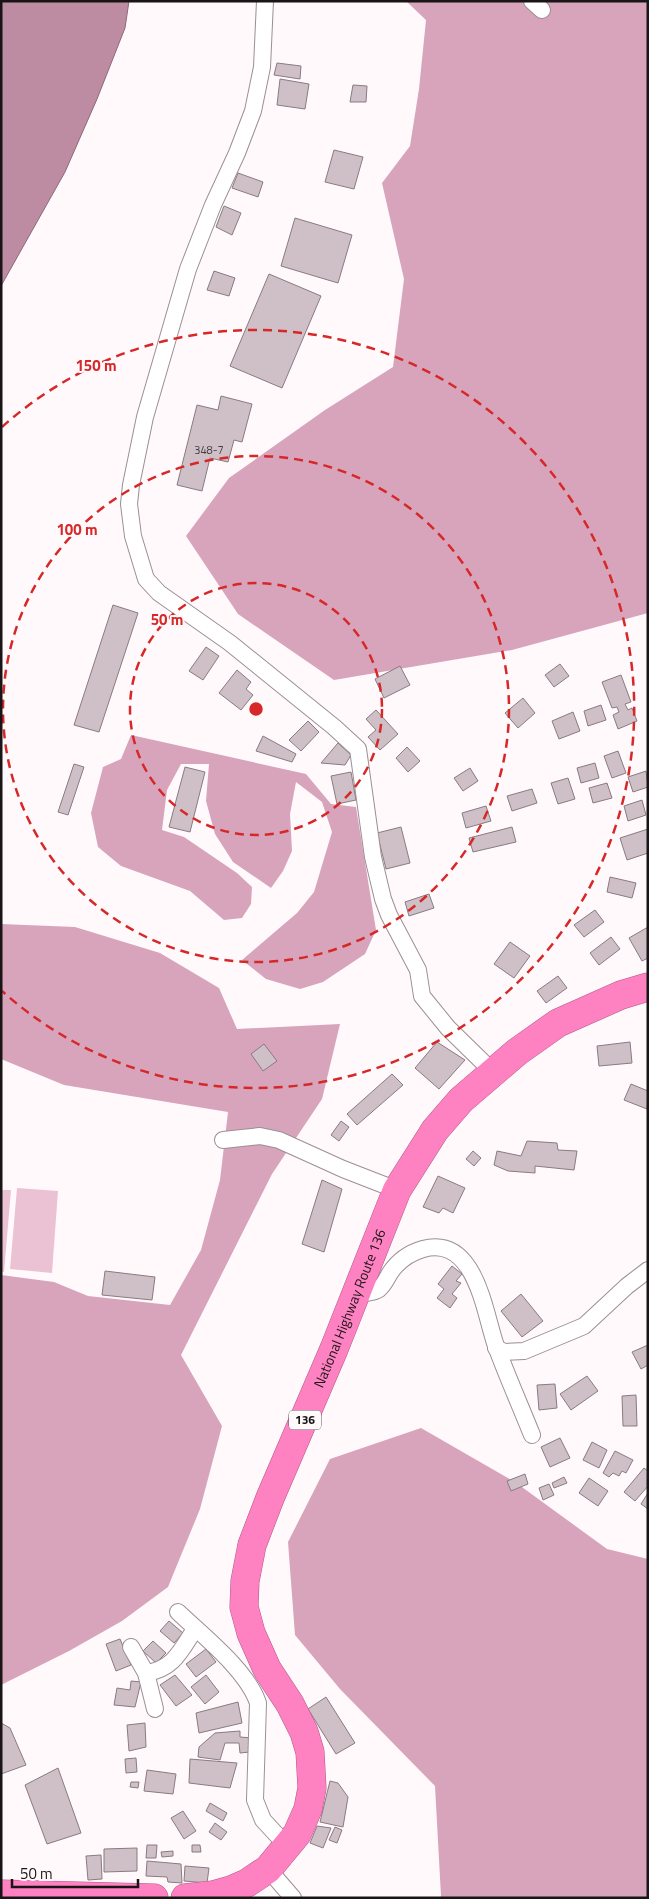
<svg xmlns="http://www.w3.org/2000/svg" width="649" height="1899" font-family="'Titillium Web',sans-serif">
<rect width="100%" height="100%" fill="#fff9fb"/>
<!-- green -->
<g fill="#ebc2d4">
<polygon points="17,1188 58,1191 52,1273 10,1269"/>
<polygon points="1,1190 11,1190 4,1272 1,1271"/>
</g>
<!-- forest -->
<g fill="#d7a4bb">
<polygon points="406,1 648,1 648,613 512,650 334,680 238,614 186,536 229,478 325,410 393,367 404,279 382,183 410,146 419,89 426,20"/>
<polygon points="131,735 306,774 331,804 356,807 376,930 365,954 323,982 300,989 266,979 242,960 297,913 314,892 332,832 322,802 296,782 290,814 292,851 283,871 271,888 233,862 215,834 206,801 209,764 181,764 167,790 162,830 184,837 237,873 252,887 251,904 242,918 224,920 190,891 121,866 98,847 91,813 103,767 121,759"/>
<polygon points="1,924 75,927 160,953 219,988 237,1029 340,1024 322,1099 272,1174 181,1355 222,1426 200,1509 168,1587 122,1621 69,1651 1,1685 1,1275 54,1282 88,1296 170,1305 201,1250 220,1180 228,1112 64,1085 1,1059"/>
<polygon points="421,1428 515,1482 607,1549 648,1559 648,1898 440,1898 441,1896 435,1786 340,1689 295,1635 288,1542 330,1459"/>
</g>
<!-- water -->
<polygon fill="#bd8ca2" stroke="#8c6878" points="1,1 129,1 125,28 97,99 65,172 1,286"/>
<!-- building -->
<g fill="#cec0c6" stroke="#897b81">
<polygon points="277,63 301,66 300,79 274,75"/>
<polygon points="280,79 309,84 305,109 277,105"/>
<polygon points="353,85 367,86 366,102 350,102"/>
<polygon points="334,150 363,157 354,189 325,182"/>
<polygon points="238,173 263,182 258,197 232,188"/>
<polygon points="224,206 241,213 232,235 216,227"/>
<polygon points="295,218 352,235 338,283 281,266"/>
<polygon points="214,271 235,278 229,296 207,290"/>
<polygon points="269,274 321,296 282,388 230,366"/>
<polygon points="221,396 252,404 242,442 234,440 228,462 210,458 202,491 177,485 197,405 218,410"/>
<polygon points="113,605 138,613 99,732 74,725"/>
<polygon points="206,647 219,656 203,680 189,671"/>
<polygon points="560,664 569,676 554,687 545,675"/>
<polygon points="400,666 410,685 384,698 375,679"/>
<polygon points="237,670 251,682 246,689 253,695 241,710 219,693"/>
<polygon points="621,675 631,702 625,704 628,710 632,708 637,721 618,729 613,715 619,712 617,707 612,708 602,682"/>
<polygon points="523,698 535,713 518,728 505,713"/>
<polygon points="601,705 606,720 588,726 584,711"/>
<polygon points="376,710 398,734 380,750 368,737 376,730 366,719"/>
<polygon points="573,712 580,731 559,739 552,721"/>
<polygon points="308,721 319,732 301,751 289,740"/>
<polygon points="263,736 296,754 292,762 256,751"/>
<polygon points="338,743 351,755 345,765 321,763"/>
<polygon points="407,747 420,761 408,772 396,758"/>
<polygon points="618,751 626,773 612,778 604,756"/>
<polygon points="595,763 599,778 581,783 577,768"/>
<polygon points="74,764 84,767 68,815 58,812"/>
<polygon points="185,767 205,772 190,832 169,827"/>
<polygon points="470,768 478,781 463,791 454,778"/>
<polygon points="646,771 648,787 633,792 628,777"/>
<polygon points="351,772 356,800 337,804 331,776"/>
<polygon points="568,778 575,799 558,804 551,783"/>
<polygon points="607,783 612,798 593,803 589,788"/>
<polygon points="532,789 537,803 512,811 507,796"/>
<polygon points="642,800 646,815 628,821 624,806"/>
<polygon points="486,806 491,821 466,828 462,813"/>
<polygon points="401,827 410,863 386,869 377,833"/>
<polygon points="512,827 516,842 473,852 469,838"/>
<polygon points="648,829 648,853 627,860 620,838"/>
<polygon points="610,877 636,883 632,898 607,892"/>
<polygon points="429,894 434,908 409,916 405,902"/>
<polygon points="595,910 604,922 584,937 574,925"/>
<polygon points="648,927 648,958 642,961 629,938"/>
<polygon points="611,937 620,949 599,965 590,953"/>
<polygon points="510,942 530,956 514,978 494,964"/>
<polygon points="558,976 567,988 546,1003 537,991"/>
<polygon points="437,1042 465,1060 439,1089 415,1068"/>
<polygon points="630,1042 632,1063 599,1066 597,1046"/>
<polygon points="264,1044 277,1061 263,1071 251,1054"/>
<polygon points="392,1074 403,1085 357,1125 347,1114"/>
<polygon points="631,1084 648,1091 647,1109 624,1100"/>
<polygon points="341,1121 349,1127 339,1141 331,1135"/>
<polygon points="527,1141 557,1143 558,1150 577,1151 574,1170 535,1166 535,1173 508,1171 494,1165 497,1151 521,1156"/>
<polygon points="473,1151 481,1158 474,1166 466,1159"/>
<polygon points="438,1176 465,1188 453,1213 443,1208 439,1213 423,1207"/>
<polygon points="322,1180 342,1189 324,1252 302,1244"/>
<polygon points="452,1266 462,1274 456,1281 461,1283 452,1294 457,1298 450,1308 437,1298 444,1289 438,1284"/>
<polygon points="105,1271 155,1277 152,1300 102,1295"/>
<polygon points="521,1294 543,1321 522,1337 501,1311"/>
<polygon points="648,1345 648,1365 641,1369 632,1352"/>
<polygon points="587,1376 598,1391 571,1410 560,1394"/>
<polygon points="555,1384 557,1408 539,1410 537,1385"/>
<polygon points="636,1395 637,1426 623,1426 622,1396"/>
<polygon points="560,1438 570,1458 550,1467 541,1447"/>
<polygon points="592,1442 607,1450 599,1468 583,1460"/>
<polygon points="615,1451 633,1460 626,1473 622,1471 619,1476 613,1473 609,1477 603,1473"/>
<polygon points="644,1468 648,1471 648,1486 635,1501 624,1492"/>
<polygon points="525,1474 528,1484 511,1491 507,1481"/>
<polygon points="564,1477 567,1483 554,1488 552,1483"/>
<polygon points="589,1478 608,1491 598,1506 579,1493"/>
<polygon points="549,1484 554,1495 543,1500 539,1488"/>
<polygon points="648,1493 648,1509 641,1504"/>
<polygon points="169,1621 183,1633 174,1643 160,1631"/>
<polygon points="120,1639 131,1665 116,1671 106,1644"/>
<polygon points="153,1641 166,1653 156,1663 143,1651"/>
<polygon points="206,1649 216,1662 196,1677 186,1664"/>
<polygon points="175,1675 192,1695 176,1706 160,1685"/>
<polygon points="206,1675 219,1692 205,1704 191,1687"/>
<polygon points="131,1681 141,1682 135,1707 114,1705 117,1688 130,1690"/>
<polygon points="326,1697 355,1743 336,1754 308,1709"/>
<polygon points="238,1702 242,1723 199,1733 196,1713"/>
<polygon points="1,1723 10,1728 26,1765 1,1774"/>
<polygon points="145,1723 146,1747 129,1751 127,1725"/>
<polygon points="240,1731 240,1737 252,1738 250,1752 240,1753 239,1743 225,1743 220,1760 198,1757 199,1747 215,1733"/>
<polygon points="136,1758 137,1772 126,1773 125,1759"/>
<polygon points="190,1759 237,1763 230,1788 189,1783"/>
<polygon points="58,1768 81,1833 47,1844 25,1785"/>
<polygon points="147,1770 176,1774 173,1794 144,1791"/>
<polygon points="330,1781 338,1783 348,1797 343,1827 320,1822"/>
<polygon points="131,1782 139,1782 138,1788 130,1787"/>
<polygon points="210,1803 227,1813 223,1821 206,1811"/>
<polygon points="183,1811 196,1831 184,1839 171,1818"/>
<polygon points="215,1823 227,1832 221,1840 209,1832"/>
<polygon points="317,1826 331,1828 323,1848 310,1843"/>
<polygon points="335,1827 342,1830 337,1843 329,1840"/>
<polygon points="147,1845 157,1845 156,1858 146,1858"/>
<polygon points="192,1845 200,1845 201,1852 192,1852"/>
<polygon points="137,1848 137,1871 104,1872 104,1849"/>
<polygon points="173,1851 173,1856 162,1857 161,1852"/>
<polygon points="101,1855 102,1879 88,1880 86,1856"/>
<polygon points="147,1861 181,1864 182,1883 168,1882 167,1877 146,1876"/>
<polygon points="185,1866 209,1868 207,1883 184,1881"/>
</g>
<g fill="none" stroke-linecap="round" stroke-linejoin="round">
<!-- street casing -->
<g stroke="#9c8f94" stroke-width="18">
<g id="street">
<polyline points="265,1 262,67 253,111 237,153 213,205 188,269 145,417 131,485 129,504 133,536 146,579 159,593 230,643 334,727 358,749 373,857 383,899 389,915 418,970 422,996 448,1028 493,1072"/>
<polyline points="532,1 542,10"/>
<polyline points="223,1140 260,1136 279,1140 343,1169 397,1190"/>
<path d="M357 1293C364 1293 373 1293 379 1289 384 1285 387 1278 390 1273 398 1261 409 1253 423 1249 476 1235 484 1312 496 1346 507 1376 520 1405 532 1435"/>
<polyline points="496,1348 504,1352 524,1351 584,1326 627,1286 648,1270"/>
<path d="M178 1612C203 1636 247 1670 258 1703L255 1800 263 1820 288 1847"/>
<polyline points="131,1647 146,1673 155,1709"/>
<path d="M146 1673C174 1669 181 1650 195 1629"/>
<polyline points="268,1869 293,1898"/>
</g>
</g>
<!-- highway casing -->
<g stroke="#ae5b85" stroke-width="29">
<g id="highway">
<polyline points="1,1894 154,1898"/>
<path id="s1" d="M185 1898 213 1895 231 1890 247 1883 268 1869 297 1834 308 1809 312 1788 310 1752 304 1732 290 1704 267 1669 251 1633 244 1607 245 1581 252 1545 270 1498 334 1349 397 1190 435 1130 461 1100 517 1052 558 1023 621 995 648 987"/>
</g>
</g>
<!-- street -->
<use href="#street" stroke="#fff" stroke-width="16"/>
<!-- highway -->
<use href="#highway" stroke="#fe81c1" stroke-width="28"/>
</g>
<!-- distance rings -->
<g fill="none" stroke="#d62828" stroke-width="2.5" stroke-dasharray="9 6">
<circle cx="256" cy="709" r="126"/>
<circle cx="256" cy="709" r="253"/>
<path d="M2 427A379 379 0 1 1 2 991"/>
</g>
<g text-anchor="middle" stroke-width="4" stroke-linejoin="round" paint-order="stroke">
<!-- number labels -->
<g font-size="11" fill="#463f42">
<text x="209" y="454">348-7</text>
</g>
<!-- shield labels -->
<rect fill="#fff9fb" stroke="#5e595b" stroke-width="1" x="289" y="1410.5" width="32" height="19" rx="4"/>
<g font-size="12" font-weight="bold" fill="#191416">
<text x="305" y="1424">136</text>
</g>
<!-- street labels -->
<g font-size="14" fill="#191416" stroke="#fff9fb">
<text dy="5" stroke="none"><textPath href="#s1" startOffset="699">National Highway Route 136</textPath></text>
</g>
</g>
<circle cx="256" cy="709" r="8" fill="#d62828" stroke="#fff9fb" stroke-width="2.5"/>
<g font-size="15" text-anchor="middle" font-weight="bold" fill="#d62828" stroke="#fff9fb" stroke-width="4" stroke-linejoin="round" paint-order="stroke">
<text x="96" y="371">150 m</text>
<text x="77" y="535">100 m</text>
<text x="167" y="625">50 m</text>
</g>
<!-- border -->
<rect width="649" height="1899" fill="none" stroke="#191416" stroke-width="5"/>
<!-- scale -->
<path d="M12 1879v8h126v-8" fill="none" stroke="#191416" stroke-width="2.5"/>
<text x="20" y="1879" font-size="15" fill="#191416" stroke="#fff9fb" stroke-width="4" paint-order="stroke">50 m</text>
</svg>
